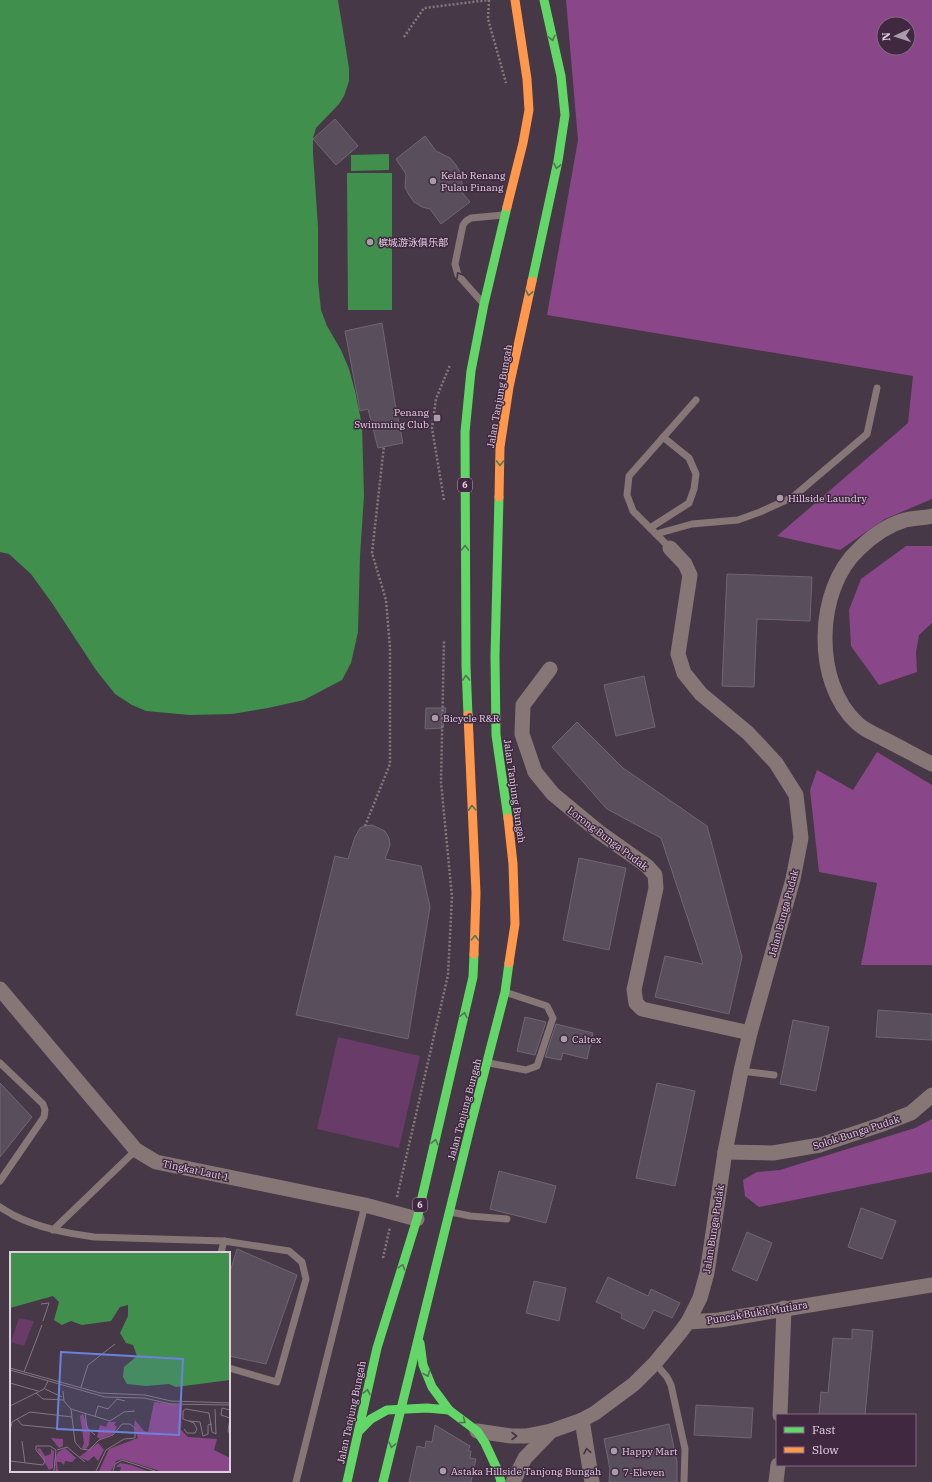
<svg xmlns="http://www.w3.org/2000/svg" width="932" height="1482" font-family="'IBM Plex Serif','Noto Sans SC',serif">
<rect width="100%" height="100%" fill="#463846"/>
<!-- green -->
<polygon fill="#683b68" points="338,1037 420,1056 399,1148 317,1129"/>
<!-- forest -->
<g fill="#894789" fill-rule="evenodd">
<path d="M566 0H932V499L885 519 840 550 777 536 908 423 913 376 547 315 578 140ZM884 24H908V48H884Z"/>
<polygon points="906,546 932,546 932,623 919,635 916,652 917,672 879,685 851,646 849,610 861,579"/>
<polygon points="877,752 932,785 932,965 861,965 877,883 819,872 810,790 817,770 853,790"/>
<polygon points="932,1119 932,1172 759,1207 745,1196 743,1180 757,1172 780,1170 915,1128"/>
</g>
<!-- water -->
<g fill="#408f4d">
<polygon points="0,0 338,0 349,68 349,81 344,96 339,104 316,128 313,138 313,153 318,227 318,281 321,310 327,326 341,350 349,369 355,391 362,425 364,496 360,556 358,632 351,663 342,680 304,700 268,708 232,714 190,715 146,711 132,705 115,694 96,670 52,603 31,574 9,554 0,552"/>
<polygon points="389,154 389,170 351,171 351,155"/>
<polygon points="347,173 392,173 392,310 348,310"/>
</g>
<!-- building -->
<g fill="#594f5c" stroke="#6f6573">
<polygon points="335,119 358,146 336,165 313,139"/>
<polygon points="425,136 436,151 450,158 456,165 461,174 462,184 460,190 470,202 441,224 430,209 422,207 414,202 409,195 405,187 406,174 396,159"/>
<polygon points="382,323 395,403 403,443 378,448 368,409 360,411 345,331"/>
<polygon points="727,574 812,577 810,621 757,619 754,687 722,686"/>
<polygon points="644,676 655,727 616,736 604,685"/>
<polygon points="426,708 446,708 443,728 425,729"/>
<polygon points="577,722 623,768 707,826 742,957 729,1014 655,997 665,956 703,964 661,838 607,809 552,747"/>
<polygon points="372,825 385,831 389,838 390,845 385,859 421,866 430,907 408,1039 296,1015 335,856 348,859 355,837 360,828 365,826"/>
<polygon points="579,858 626,868 609,950 563,940"/>
<polygon points="878,1010 932,1014 932,1040 876,1037"/>
<polygon points="525,1017 546,1022 535,1055 517,1051"/>
<polygon points="793,1020 829,1027 816,1091 780,1084"/>
<polygon points="556,1024 593,1033 587,1059 563,1053 561,1060 545,1057"/>
<polygon points="0,1083 32,1117 0,1157"/>
<polygon points="657,1083 695,1091 675,1186 636,1178"/>
<polygon points="499,1171 556,1186 546,1223 490,1209"/>
<polygon points="861,1208 896,1221 882,1259 848,1247"/>
<polygon points="747,1232 772,1243 757,1281 732,1270"/>
<polygon points="237,1249 297,1275 266,1364 229,1356 229,1275"/>
<polygon points="608,1277 648,1296 651,1289 680,1303 672,1318 654,1310 644,1329 621,1318 622,1314 596,1302"/>
<polygon points="534,1281 566,1288 559,1321 526,1313"/>
<polygon points="852,1329 873,1331 865,1415 819,1415 821,1392 828,1393 833,1338 852,1339"/>
<polygon points="696,1405 753,1408 751,1438 694,1435"/>
<polygon points="669,1424 677,1462 677,1482 609,1482 610,1469 604,1439"/>
<polygon points="435,1425 470,1446 468,1451 471,1451 470,1458 476,1459 471,1482 409,1482 417,1446 425,1448 426,1441 432,1442"/>
</g>
<g fill="none" stroke-linecap="round" stroke-linejoin="round">
<!-- path -->
<g stroke="#85787b" stroke-width="2.5" stroke-dasharray="2 2" stroke-linecap="butt">
<polyline points="489,0 488,19 506,83"/>
<polyline points="404,37 424,8 488,0"/>
<polyline points="444,500 432,428 436,399 450,365"/>
<polyline points="365,826 390,764 390,648 386,600 372,553 384,446"/>
<polyline points="397,1197 448,975 452,897 441,782 444,641"/>
<polyline points="383,1258 390,1227"/>
</g>
<!-- lane -->
<g stroke="#867676" stroke-width="7">
<polyline points="481,301 458,275 455,264 463,225 466,221 471,218 504,215"/>
<polyline points="650,528 689,503 694,489 696,474 689,458 663,437"/>
<polyline points="656,534 692,524 738,520 760,512 793,497 867,434 877,388"/>
<polyline points="670,548 633,511 627,495 629,476 696,400"/>
<polyline points="0,1063 43,1104 45,1110 44,1117 0,1181"/>
<polyline points="489,1063 526,1070 537,1066 553,1018 547,1006 508,993"/>
<polyline points="741,1071 774,1075"/>
<path d="M0 1207C4 1210 9 1212 13 1215 39 1228 66 1233 94 1237L224 1241 289 1251 302 1262 306 1279 277 1382 229 1368"/>
<polyline points="451,1212 470,1216 507,1219"/>
<polyline points="53,1230 136,1150"/>
<polyline points="221,1253 224,1241"/>
<polyline points="655,1363 667,1377 671,1385 685,1449 684,1482"/>
<polyline points="296,1482 365,1205"/>
</g>
<!-- street -->
<g stroke="#867676" stroke-width="15">
<path d="M932 516C923 518 913 518 905 520 888 525 871 537 859 549 815 589 813 683 857 723 864 730 875 734 884 739 900 747 916 756 932 764"/>
<polyline points="550,669 523,705 522,734 535,772 553,794 599,832 647,866 655,875 656,888 634,990 636,1003 642,1009 750,1033"/>
<polyline points="0,989 136,1150 156,1162 365,1205 417,1219"/>
<polyline points="725,1152 773,1153 820,1145 880,1125 911,1113 932,1095"/>
<polyline points="688,1322 719,1320 932,1285"/>
<polyline points="780,1415 784,1308"/>
<polyline points="582,1420 592,1482"/>
<polyline points="477,1431 511,1436 526,1436 551,1431 582,1420 595,1413 634,1384 655,1363 679,1334 688,1322 700,1298 707,1273 725,1152 741,1071 750,1033 793,879 801,838 796,795 776,763 748,733 701,694 684,673 678,654 690,575 685,564 670,548"/>
<polyline points="513,1482 525,1458 551,1431"/>
<polyline points="776,1482 778,1465"/>
</g>
<!-- fast -->
<g stroke="#63d668" stroke-width="9">
<polyline points="532,281 558,161 565,115 561,76 544,0"/>
<polyline points="499,497 495,656 496,735 508,818"/>
<polyline points="468,715 466,666 465,432 471,371 484,304 507,207"/>
<polyline points="420,1343 423,1365 432,1387 449,1410"/>
<polyline points="359,1431 371,1419 387,1410 427,1408 449,1410 477,1431 485,1443 498,1471 501,1482"/>
<polyline points="347,1482 377,1348 417,1219 473,977 474,954"/>
<polyline points="383,1482 471,1124 505,992 509,963"/>
</g>
<!-- slow -->
<g stroke="#ff974d" stroke-width="9">
<polyline points="507,207 523,143 529,110 527,79 515,0"/>
<polyline points="499,497 500,447 509,387 532,281"/>
<polyline points="468,715 476,893 474,954"/>
<polyline points="508,818 513,864 515,924 509,963"/>
</g>
</g>
<!-- one-way arrows -->
<defs><path id="oneway-chevron" d="M-2-3.5L2.5 0L-2 3.5" fill="none" stroke-width="1.6" stroke-linecap="round" stroke-linejoin="round"/></defs>
<g stroke="#507653">
<use href="#oneway-chevron" transform="translate(552 38) rotate(76)"/>
<use href="#oneway-chevron" transform="translate(557 166) rotate(102)"/>
<use href="#oneway-chevron" transform="translate(529 293) rotate(102)"/>
<use href="#oneway-chevron" transform="translate(500 463) rotate(91)"/>
<use href="#oneway-chevron" transform="translate(465 548) rotate(-90)"/>
<use href="#oneway-chevron" transform="translate(466 678) rotate(-92)"/>
<use href="#oneway-chevron" transform="translate(472 808) rotate(-93)"/>
<use href="#oneway-chevron" transform="translate(475 938) rotate(-88)"/>
<use href="#oneway-chevron" transform="translate(464 1015) rotate(-77)"/>
<use href="#oneway-chevron" transform="translate(435 1142) rotate(-77)"/>
<use href="#oneway-chevron" transform="translate(402 1267) rotate(-73)"/>
<use href="#oneway-chevron" transform="translate(427 1374) rotate(67)"/>
<use href="#oneway-chevron" transform="translate(367 1392) rotate(-78)"/>
<use href="#oneway-chevron" transform="translate(463 1421) rotate(37)"/>
<use href="#oneway-chevron" transform="translate(392 1445) rotate(104)"/>
</g>
<g stroke="#483046">
<use href="#oneway-chevron" transform="translate(459 275) rotate(-121)"/>
<use href="#oneway-chevron" transform="translate(514 1436)"/>
<use href="#oneway-chevron" transform="translate(587 1451) rotate(-101)"/>
</g>
<!-- markers -->
<g fill="#aa9ba9" stroke="#412841" stroke-width="1.5">
<circle cx="433" cy="181" r="4"/>
<circle cx="370" cy="242" r="4"/>
<rect x="433" y="414" width="8" height="8" rx="2"/>
<circle cx="780" cy="498" r="4"/>
<circle cx="435" cy="718" r="4"/>
<circle cx="564" cy="1039" r="4"/>
<circle cx="614" cy="1451" r="4"/>
<circle cx="443" cy="1471" r="4"/>
<circle cx="615" cy="1472" r="4"/>
</g>
<g text-anchor="middle" stroke-width="3" stroke-linejoin="round" paint-order="stroke">
<!-- shield labels -->
<g fill="#412841" stroke="#b09eb0" stroke-width="1">
<rect x="458" y="478" width="14" height="14" rx="3"/>
<rect x="413" y="1198" width="14" height="14" rx="3"/>
</g>
<g font-size="9" font-weight="bold" fill="#e0d0df">
<text x="465" y="488">6</text>
<text x="420" y="1208">6</text>
</g>
<!-- poi labels -->
<g font-size="10" fill="#e0d0df" stroke="#412841" text-anchor="start">
<text x="441" y="179">Kelab Renang<tspan x="441" dy="12">Pulau Pinang</tspan></text>
<text x="378" y="246">槟城游泳俱乐部</text>
<text x="429" y="416" text-anchor="end">Penang<tspan x="429" dy="12">Swimming Club</tspan></text>
<text x="788" y="502">Hillside Laundry</text>
<text x="443" y="722">Bicycle R&amp;R</text>
<text x="572" y="1043">Caltex</text>
<text x="622" y="1455">Happy Mart</text>
<text x="451" y="1475">Astaka Hillside Tanjong Bungah</text>
<text x="623" y="1476">7-Eleven</text>
</g>
<!-- street labels -->
<g font-size="10" fill="#e0d0df" stroke="#412841">
<text transform="translate(499 396) rotate(-80)" y="4">Jalan Tanjung Bungah</text>
<text transform="translate(515 791) rotate(82)" y="4">Jalan Tanjung Bungah</text>
<text transform="translate(608 838) rotate(37)" y="4">Lorong Bunga Pudak</text>
<text transform="translate(783 913) rotate(-75)" y="4">Jalan Bunga Pudak</text>
<text transform="translate(464 1109) rotate(-75)" y="4">Jalan Tanjung Bungah</text>
<text transform="translate(856 1132) rotate(-18)" y="4">Solok Bunga Pudak</text>
<text transform="translate(196 1170) rotate(12)" y="4">Tingkat Laut 1</text>
<text transform="translate(713 1229) rotate(-81)" y="4">Jalan Bunga Pudak</text>
<text transform="translate(757 1312) rotate(-9)" y="4">Puncak Bukit Mutiara</text>
<text transform="translate(351 1412) rotate(-78)" y="4">Jalan Tanjung Bungah</text>
</g>
</g>
<!-- overview -->
<g transform="translate(10 1252)">
<rect width="220" height="220" fill="#463846"/>
<path d="M9 66 24 69 14 94 1 90Z" fill="#683b68"/>
<path d="M144 150 172 153 171 178 178 185 207 187 204 198 220 206V219H150L112 207 106 209 101 219H89L99 197 128 186 124 173 125 168 134 179 138 180ZM73 162 80 181 79 193 75 198 72 196 74 191 70 164ZM98 170H106L104 173 107 175 103 182 90 187 87 185 90 173 96 175ZM41 186 53 187V194L49 196ZM88 191 94 198 88 209 84 204 78 209 69 205ZM30 196 35 204 41 202V197L44 199 43 216 39 218 27 197ZM55 196 66 206 62 210 55 209 54 213 51 210H47L48 219H46L45 206 48 200ZM110 211 121 213 137 219H110L111 215H106Z" fill="#894789"/>
<path d="M0 1H220V128L166 135 159 132 136 134 117 132 113 125 114 115 127 104 123 93 116 91 110 81 118 64V53L110 55 101 69 72 73 61 69 52 73 44 68 49 50 43 44 0 56Z" fill="#408f4d"/>
<path fill="none" stroke="#847583" stroke-width="1" d="M31 52 39 51 33 69M0 116 90 141 135 143 161 149 220 151M0 118 95 145 134 146 161 152 220 153M14 120 32 73M0 131 28 139M71 135 78 113 105 92M35 137 52 145M53 139 54 149 61 157 65 190 71 197 79 198 89 188 103 183 112 172H120L125 176V186L114 187 96 198 86 219M26 141 33 147 54 148M0 154 34 137 38 129M61 157 100 169 114 160 125 159M220 158 212 156 211 163 220 166M75 161 77 176 85 183M85 164 88 154 98 157 107 147 115 149M220 166 218 179 220 182M7 167 12 173 63 178M179 169 190 170 193 184 198 182V173L202 172M174 177 177 181H185L187 177 184 171 173 167V159L176 157 199 161 202 180 206 182 205 157M0 179 2 170 20 160 62 165M12 189 15 211M47 198 57 195 75 210M0 209 33 213 35 209 26 198V194H40L46 198M44 219 46 198M103 219 105 212 112 208 145 219"/>
<path fill="#6b82db" fill-opacity="0.15" stroke="#6b82db" stroke-width="2" d="M51 100 173 107 169 183 47 177Z"/>
<rect width="220" height="220" fill="none" stroke="#e0d0df" stroke-width="2"/>
</g>
<!-- legend -->
<rect x="776" y="1414" width="140" height="52" fill="#412841" stroke="#816b80"/>
<rect x="784" y="1427" width="20" height="6" fill="#63d668" stroke="#816b80"/>
<text x="812" y="1434" font-size="12" fill="#e0d0df">Fast</text>
<rect x="784" y="1447" width="20" height="6" fill="#ff974d" stroke="#816b80"/>
<text x="812" y="1454" font-size="12" fill="#e0d0df">Slow</text>
<!-- north arrow -->
<g transform="translate(896 36) rotate(267)"><circle r="19" fill="#412841" stroke="#816b80"/>
<path d="M0-3L7 15L0 10L-7 15Z" fill="#aa9ba9"/>
<text y="-6" font-size="11" font-weight="bold" text-anchor="middle" fill="#e0d0df">N</text>
</g>
</svg>
